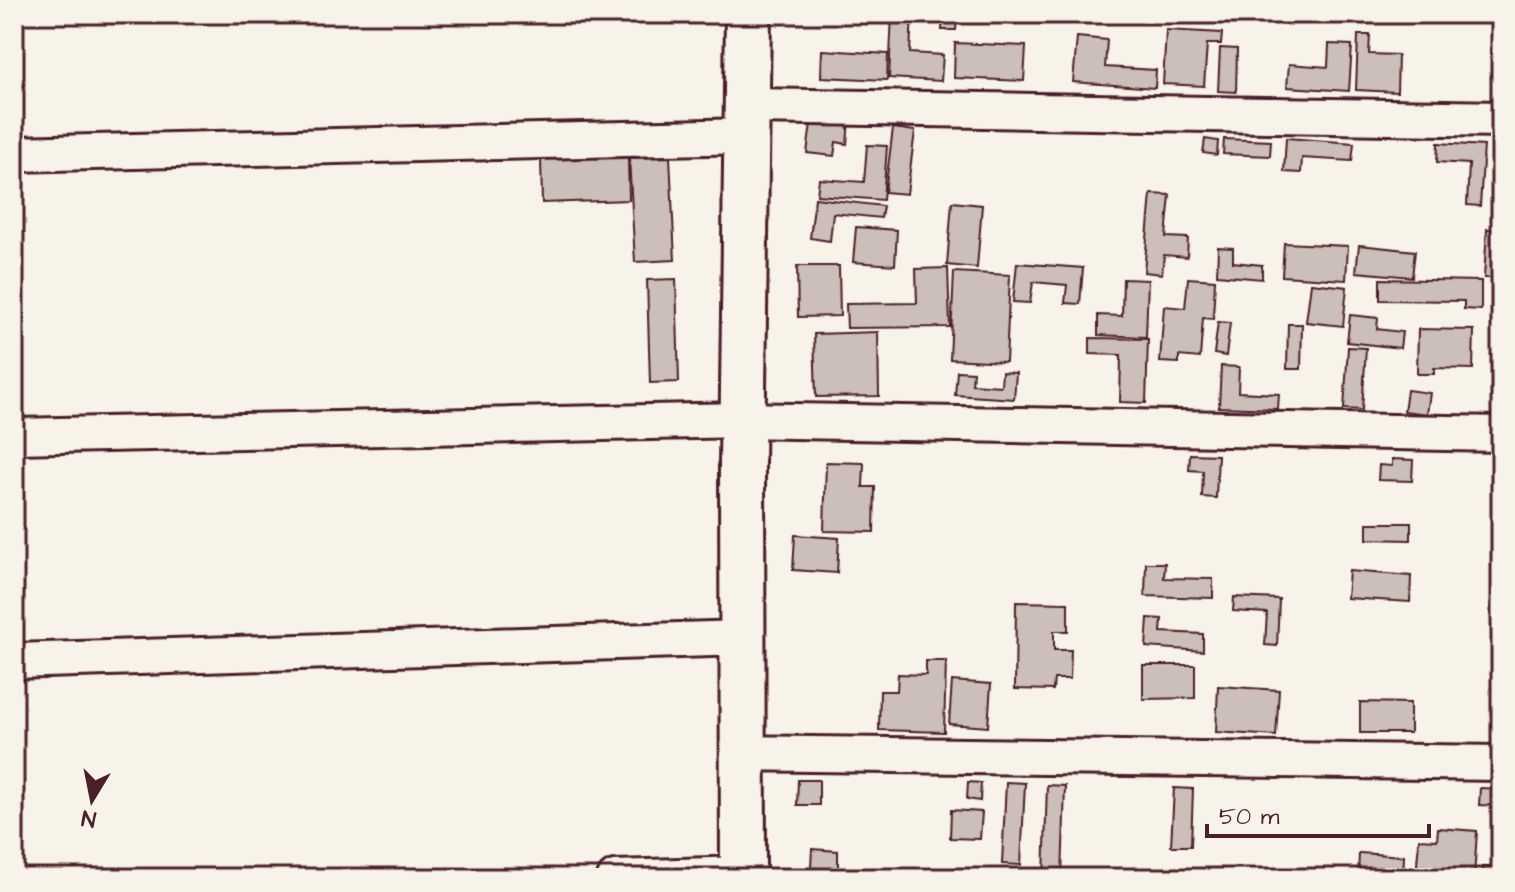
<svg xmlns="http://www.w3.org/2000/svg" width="1515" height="892" font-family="'Architects Daughter',sans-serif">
<rect width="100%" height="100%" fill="#f7f3e8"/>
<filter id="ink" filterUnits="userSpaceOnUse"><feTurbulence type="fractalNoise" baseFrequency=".0125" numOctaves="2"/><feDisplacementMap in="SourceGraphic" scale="16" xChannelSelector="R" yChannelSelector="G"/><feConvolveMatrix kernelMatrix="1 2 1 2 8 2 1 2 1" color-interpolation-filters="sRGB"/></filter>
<g filter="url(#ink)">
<!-- building -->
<g fill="#ccbfb9" stroke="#4a1f2b" stroke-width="2">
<polygon points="892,14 912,14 910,53 943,55 941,81 889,78"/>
<polygon points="943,14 957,14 956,30 942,30"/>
<polygon points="1166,30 1222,33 1221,44 1207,44 1204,86 1163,84"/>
<polygon points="1358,35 1370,35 1369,54 1398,55 1397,92 1356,90"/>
<polygon points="1077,37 1107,40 1105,67 1156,70 1155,88 1073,82"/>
<polygon points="955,43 1026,46 1024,81 954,78"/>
<polygon points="1329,44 1352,45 1349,91 1287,87 1289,64 1328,67"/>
<polygon points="1220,48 1237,49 1236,92 1218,91"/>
<polygon points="822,50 888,54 887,80 821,77"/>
<polygon points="812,116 849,120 847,144 836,142 834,156 807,153"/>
<polygon points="893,128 915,131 907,194 885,192"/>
<polygon points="1286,138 1354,143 1352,161 1302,158 1301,173 1284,172"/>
<polygon points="1205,139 1218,141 1217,155 1203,153"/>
<polygon points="1224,139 1271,141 1270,156 1223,154"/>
<polygon points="1438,143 1484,146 1480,206 1467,205 1469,164 1437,162"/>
<polygon points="867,145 887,146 883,200 817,195 819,179 864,182"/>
<polygon points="628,157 629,200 542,203 541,159"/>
<polygon points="670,157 675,260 635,262 629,158"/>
<polygon points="1151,194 1170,195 1166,237 1188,238 1187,257 1164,255 1162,274 1144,272"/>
<polygon points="815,198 883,206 881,218 833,213 830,241 810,238"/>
<polygon points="952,202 982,205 977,268 947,265"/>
<polygon points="856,227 897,230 895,265 853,262"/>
<polygon points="1487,229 1501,230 1501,278 1484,278"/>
<polygon points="1284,243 1348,246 1346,280 1282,276"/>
<polygon points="1359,245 1415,251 1412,277 1356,272"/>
<polygon points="1218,247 1233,248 1233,262 1262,265 1262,279 1217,275"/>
<polygon points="1017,263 1083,268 1080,304 1065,303 1067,285 1033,282 1030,303 1013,302"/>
<polygon points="797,266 839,266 840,316 798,317"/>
<polygon points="948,268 950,327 847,328 846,304 917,303 916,269"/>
<polygon points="954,272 1010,275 1006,362 950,359"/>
<polygon points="1188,278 1215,280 1213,319 1203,318 1200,358 1179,356 1179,363 1160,362 1164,306 1185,308"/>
<polygon points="676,279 679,382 650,383 647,280"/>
<polygon points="1123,279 1148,280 1146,337 1098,335 1098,315 1122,316"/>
<polygon points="1380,279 1481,281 1481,310 1464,309 1464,301 1380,300"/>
<polygon points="1311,283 1347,287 1343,326 1306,322"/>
<polygon points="1350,315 1378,318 1377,329 1402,332 1400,348 1347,342"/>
<polygon points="1218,322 1230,323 1226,356 1214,354"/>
<polygon points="1288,324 1302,324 1301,369 1287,369"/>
<polygon points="1418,329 1474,330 1473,369 1434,368 1434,374 1417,374"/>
<polygon points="878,332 879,396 816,397 814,334"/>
<polygon points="1090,338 1148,339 1146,403 1120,402 1121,355 1090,354"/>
<polygon points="1348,347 1366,348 1362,410 1344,409"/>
<polygon points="1221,366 1239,367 1238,392 1279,394 1278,409 1219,407"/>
<polygon points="957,371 973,372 972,384 1001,386 1002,372 1016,373 1014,399 955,395"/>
<polygon points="1407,390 1430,393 1427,414 1404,411"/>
<polygon points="1190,454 1218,455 1216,498 1202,497 1203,471 1189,470"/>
<polygon points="1392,459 1413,460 1412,481 1378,480 1379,465 1392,466"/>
<polygon points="826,462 864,463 863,487 875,487 874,532 824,531"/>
<polygon points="1367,523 1411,523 1411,540 1367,539"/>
<polygon points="795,535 839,538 837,573 793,570"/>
<polygon points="1146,563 1165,563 1164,578 1213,579 1213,598 1145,596"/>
<polygon points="1349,571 1411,576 1410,602 1347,598"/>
<polygon points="1234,597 1279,599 1277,646 1265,645 1267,613 1233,611"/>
<polygon points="1016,602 1068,603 1068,631 1054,631 1054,650 1071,650 1070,679 1054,679 1053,690 1015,689"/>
<polygon points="1148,618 1162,619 1161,632 1203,634 1203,651 1146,647"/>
<polygon points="926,661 946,661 944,732 879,730 880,691 897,691 898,674 926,675"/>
<polygon points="1143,665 1195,665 1195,698 1143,699"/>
<polygon points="952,681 991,684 988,727 949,724"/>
<polygon points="1218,686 1279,690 1276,736 1216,732"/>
<polygon points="1360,702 1410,703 1410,733 1360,733"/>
<polygon points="798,780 819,780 819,805 797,805"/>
<polygon points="968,782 981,783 980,801 967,799"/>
<polygon points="1006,782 1025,783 1021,865 1002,864"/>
<polygon points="1047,785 1065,786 1062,878 1044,878"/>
<polygon points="1174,788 1193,789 1191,846 1171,846"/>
<polygon points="1480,788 1501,789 1501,806 1479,805"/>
<polygon points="951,810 982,812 980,839 950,838"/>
<polygon points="1438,828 1477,831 1474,878 1416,878 1419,839 1437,840"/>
<polygon points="812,849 838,851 838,870 811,868"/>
<polygon points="1359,853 1404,856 1403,878 1358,878"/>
<rect x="1483" y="867" width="18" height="11"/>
</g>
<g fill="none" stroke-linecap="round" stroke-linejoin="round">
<!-- street casing -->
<g stroke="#4a1f2b" stroke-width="40">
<g id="street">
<polyline points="748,106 1501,119"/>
<polyline points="14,154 748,136"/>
<polyline points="14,436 743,420 1501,434"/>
<polyline points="14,661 743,638"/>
<polyline points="743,753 1501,763"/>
<polyline points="615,878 743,874"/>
</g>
</g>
<!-- secondary casing -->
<g stroke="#4a1f2b" stroke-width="50">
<polyline id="secondary" points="743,878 742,464 748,14"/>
</g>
<!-- street -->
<use href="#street" stroke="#f7f3e8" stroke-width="34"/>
<!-- secondary -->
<use href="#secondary" stroke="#f7f3e8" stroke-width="44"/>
</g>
</g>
<!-- margin -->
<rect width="1515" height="892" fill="none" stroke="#f7f3e8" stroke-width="48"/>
<rect x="24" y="24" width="1467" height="844" fill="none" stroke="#4a1f2b" stroke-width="3" filter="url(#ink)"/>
<!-- north arrow -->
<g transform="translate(92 800) rotate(190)" stroke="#f7f3e8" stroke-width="6" paint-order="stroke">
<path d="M0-6L14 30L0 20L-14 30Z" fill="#4a1f2b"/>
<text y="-12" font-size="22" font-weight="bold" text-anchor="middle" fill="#4a1f2b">N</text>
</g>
<!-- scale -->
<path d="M1207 824v12h222v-12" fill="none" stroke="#4a1f2b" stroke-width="4"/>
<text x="1219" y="824" font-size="24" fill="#4a1f2b" stroke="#f7f3e8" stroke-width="6" paint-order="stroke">50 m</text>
</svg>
